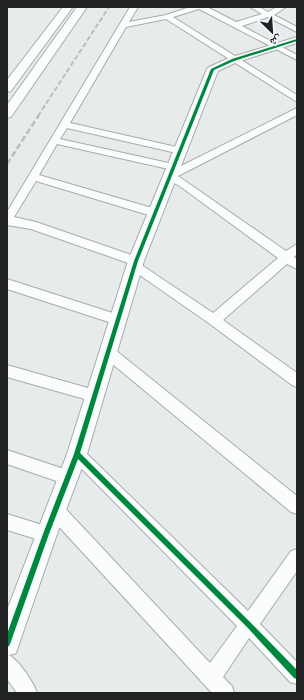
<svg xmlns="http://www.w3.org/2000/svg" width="304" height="700" font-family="Quicksand,'Noto Naskh Arabic',sans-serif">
<rect width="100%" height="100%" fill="#e7ebec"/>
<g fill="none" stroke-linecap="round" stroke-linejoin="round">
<!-- street casing -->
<g stroke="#a8abac" stroke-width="2">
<g id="street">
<path d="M130 7H138L129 22 166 15 190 7H207L236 22 262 14 250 7H259L268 12 277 7H286L274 15 297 27V32L268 17 242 26 297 55V60L199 9 173 17 297 95V102L166 19 126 27 70 123 181 148 186 151 181 154 67 128 60 139 173 164 176 165 177 168 297 108V115L178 176 286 251 297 244V254L294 257 297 259V269L287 264 223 320 297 373V387L292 385 210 324 131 269 129 266 131 264 31 229 7 225V212ZM57 144 173 170 165 176 166 178 181 187 278 258 213 313 140 264 142 261 140 258 36 222 14 217 36 181 155 217 159 216 160 213 159 210 39 175Z"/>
<polygon points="7,279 122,316 124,320 122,324 118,325 7,289"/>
<polygon points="109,347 114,349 297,496 297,514 291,512 104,357 102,353 104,349"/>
<polygon points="7,365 95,390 100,392 102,396 100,400 95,402 7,377"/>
<polygon points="77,447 82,449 248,611 291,551 297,549 297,571 260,624 297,662 297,684 290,682 249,638 223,677 232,686 234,693 212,693 50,517 48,511 50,505 56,503 62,505 210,663 237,626 72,459 70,454 72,449"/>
<polygon points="7,450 73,472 76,477 73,482 68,485 7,464"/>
<polygon points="7,514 52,528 54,534 52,540 46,542 7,530"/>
<path d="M7 654C18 659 33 681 37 693H17L7 679Z"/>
</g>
</g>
<!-- secondary casing -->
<g stroke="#a8abac" stroke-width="2">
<g id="secondary">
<polygon points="63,7 72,8 11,91 7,92 7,80"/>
<polygon points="77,7 87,7 11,117 7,118 7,105"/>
<polygon points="297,37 297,43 237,62 218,71 144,261 87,454 57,534 19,644 16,653 7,656 7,610 67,454 128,261 207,69 209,67 229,58"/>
</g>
</g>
<!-- street -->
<use href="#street" fill="#fbfcfc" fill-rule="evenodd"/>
<!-- secondary -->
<use href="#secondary" fill="#fbfcfc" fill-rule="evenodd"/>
<!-- rail-far1 -->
<polyline stroke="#bcbdbd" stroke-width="2" stroke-dasharray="5 2.5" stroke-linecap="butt" points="38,116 109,7"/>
<!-- rail -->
<polyline stroke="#bcbdbd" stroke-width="2.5" stroke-dasharray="6 3" stroke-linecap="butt" points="7,164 39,115"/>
<!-- cycleway casing -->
<g stroke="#f3f9fc" stroke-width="3">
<polygon id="cycleway" points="297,39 297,41 234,61 214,70 138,261 80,453 250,622 297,670 297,679 294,678 246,626 78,459 49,534 10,644 9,646 7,647 7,634 43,534 74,454 134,261 211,69 232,59"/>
</g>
<!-- cycleway -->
<use href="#cycleway" fill="#00873e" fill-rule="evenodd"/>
</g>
<!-- border -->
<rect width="304" height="700" fill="none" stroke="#202223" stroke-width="16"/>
<!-- north arrow -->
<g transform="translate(272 32) rotate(155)" stroke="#f3f9fc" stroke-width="3" paint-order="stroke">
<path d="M0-3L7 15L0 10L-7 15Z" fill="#202223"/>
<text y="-6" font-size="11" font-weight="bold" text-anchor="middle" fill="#202223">ش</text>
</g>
</svg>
